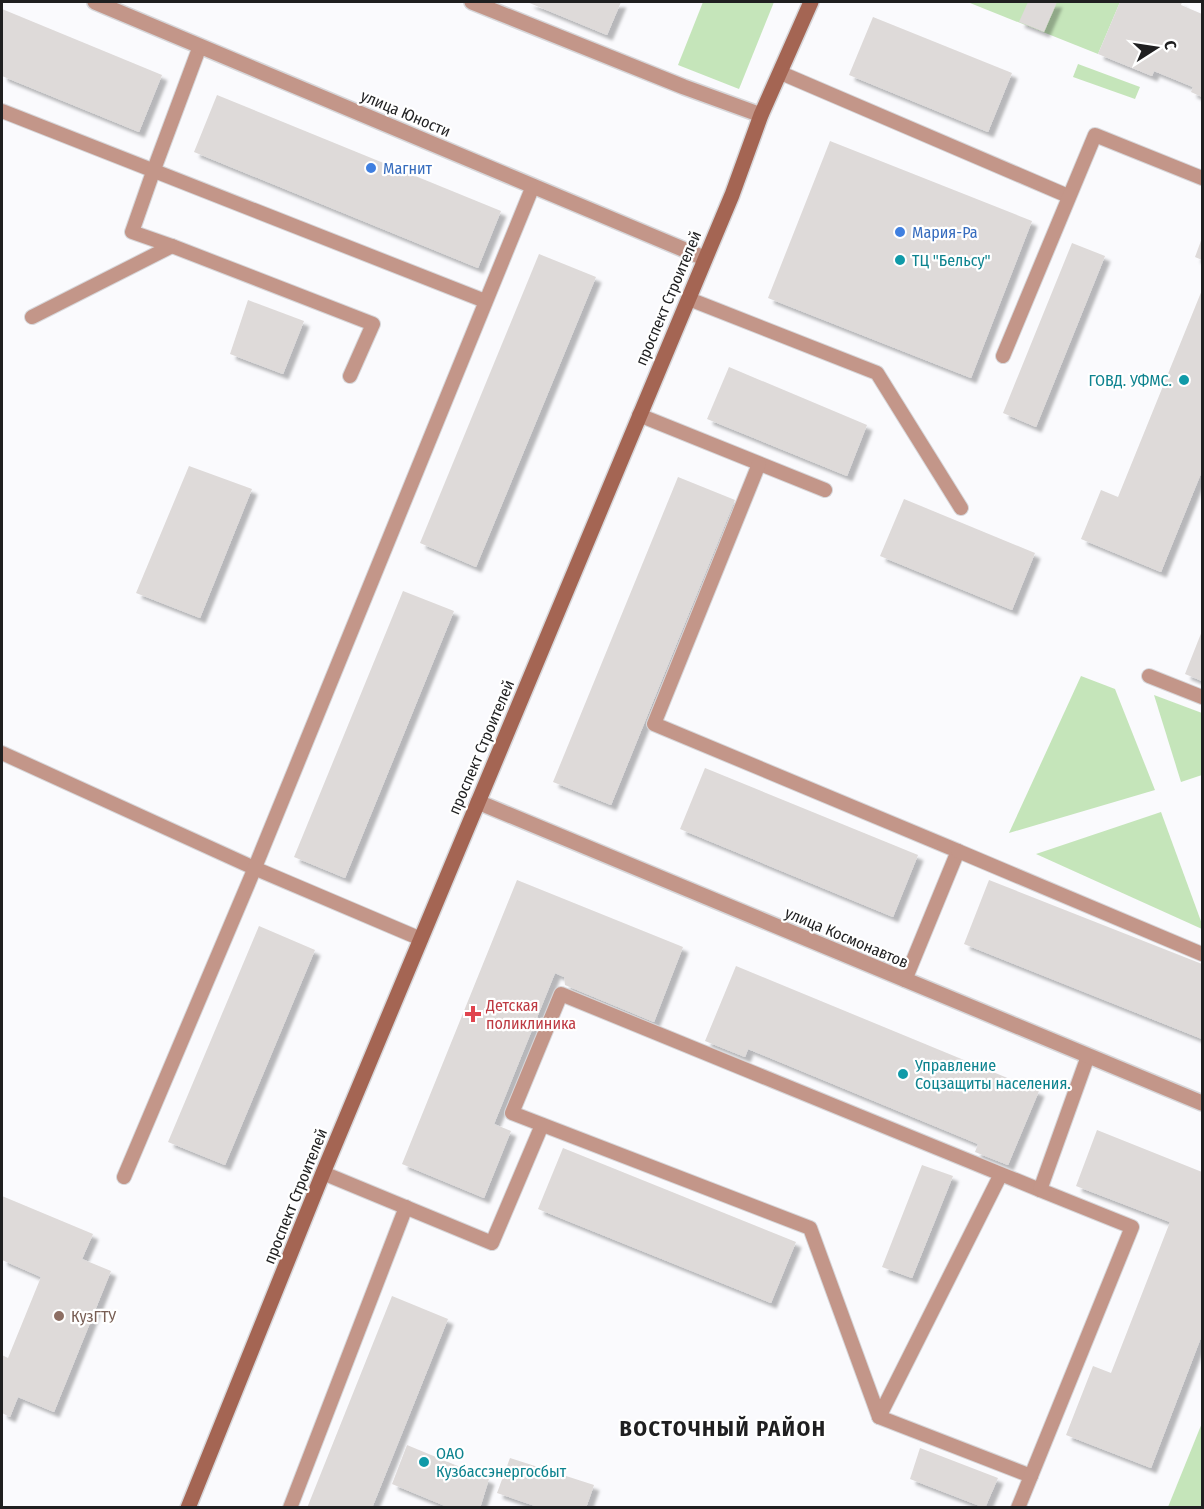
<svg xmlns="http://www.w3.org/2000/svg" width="1204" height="1509" font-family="'Fira Sans Condensed',sans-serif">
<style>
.green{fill:#c5e5ba}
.building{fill:#dedad9;filter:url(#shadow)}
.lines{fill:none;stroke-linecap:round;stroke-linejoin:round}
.service-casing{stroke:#d7d7da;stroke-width:16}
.tertiary-casing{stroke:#d7d7da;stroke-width:18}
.secondary-casing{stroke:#d7d7da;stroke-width:18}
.service{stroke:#c39689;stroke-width:14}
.tertiary{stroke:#c39689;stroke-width:15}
.secondary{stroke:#a46553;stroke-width:15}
.shop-dot{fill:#3f7fe0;stroke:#fff;stroke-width:2}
.culture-dot{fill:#0f9aa8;stroke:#fff;stroke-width:2}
.health-dot{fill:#e0444e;stroke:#fff;stroke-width:2}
.education-dot{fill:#8d6e63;stroke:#fff;stroke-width:2}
.labels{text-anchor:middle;stroke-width:4.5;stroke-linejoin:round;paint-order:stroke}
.street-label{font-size:16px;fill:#1f1f20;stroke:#fff}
.shop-label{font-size:16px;fill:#366cbe;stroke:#fff;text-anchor:start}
.culture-label{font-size:16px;fill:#0d838f;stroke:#fff;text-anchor:start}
.health-label{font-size:16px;fill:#be3a42;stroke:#fff;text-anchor:start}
.education-label{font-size:16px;fill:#785e54;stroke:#fff;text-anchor:start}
.district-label{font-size:22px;font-weight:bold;letter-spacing:1.5px;fill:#1f1f20;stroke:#fff}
</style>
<defs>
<filter id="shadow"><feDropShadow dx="5.5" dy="5.5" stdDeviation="1.5" flood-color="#0004"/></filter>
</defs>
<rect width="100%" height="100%" fill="#fafafd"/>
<g class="green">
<polygon points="703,2 774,2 739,89 678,65"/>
<polygon points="970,2 1120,2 1098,54 970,3"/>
<polygon points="1078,64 1140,87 1135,99 1073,77"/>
<polygon points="1081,676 1115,689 1155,790 1009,833"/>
<polygon points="1154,695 1202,713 1202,775 1181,782"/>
<polygon points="1161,812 1202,924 1202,929 1036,854"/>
<polygon points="1202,1423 1202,1507 1168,1507"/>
</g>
<g class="building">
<polygon points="527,2 621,2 607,35"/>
<polygon points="1028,2 1057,2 1044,32 1019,22"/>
<polygon points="1120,2 1182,2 1181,5 1202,14 1202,97 1191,92 1193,87 1154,71 1152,76 1098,54"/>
<polygon points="2,9 162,75 139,132 2,76"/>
<polygon points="873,17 1012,73 988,132 849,75"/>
<polygon points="217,95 501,211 478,268 194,152"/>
<polygon points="830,141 1032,221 971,378 768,298"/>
<polygon points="1202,238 1202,260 1195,257"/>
<polygon points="1072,243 1105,256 1036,427 1003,413"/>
<polygon points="539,254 596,277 476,567 420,543"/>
<polygon points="1202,290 1202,471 1161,572 1081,539 1101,490 1118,497"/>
<polygon points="248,300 304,321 283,374 230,354"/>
<polygon points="729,367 867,425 847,476 707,419"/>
<polygon points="189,466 252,489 200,618 136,593"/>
<polygon points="678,477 735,500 611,805 553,782"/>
<polygon points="904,499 1035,553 1012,610 880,556"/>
<polygon points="403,591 454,611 345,878 294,857"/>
<polygon points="1202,631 1202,681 1185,674"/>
<polygon points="705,768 918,855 893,917 680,829"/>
<polygon points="517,880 683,947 654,1022 565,985 564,977 555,973 494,1124 511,1131 484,1198 402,1164"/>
<polygon points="989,880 1202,964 1202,1039 964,944"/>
<polygon points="259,926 315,950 225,1165 168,1142"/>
<polygon points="736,966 1039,1091 1008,1165 975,1152 978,1144 748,1049 745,1057 705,1041"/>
<polygon points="1097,1130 1202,1172 1202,1335 1151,1468 1066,1435 1093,1366 1111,1373 1170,1222 1076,1186"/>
<polygon points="563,1148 796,1242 771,1303 538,1209"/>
<polygon points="922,1165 953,1176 912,1278 882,1267"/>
<polygon points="2,1196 93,1234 82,1259 111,1271 54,1412 18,1397 10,1417 2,1413 2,1355 8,1358 41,1277 2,1260"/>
<polygon points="392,1296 448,1319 372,1508 307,1508"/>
<polygon points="407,1445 489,1479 480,1508 450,1508 392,1484"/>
<polygon points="920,1448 998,1478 985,1508 910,1479"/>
<polygon points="510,1458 594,1485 586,1508 541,1508 497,1493"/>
</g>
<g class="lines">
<g class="service-casing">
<g id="service">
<polyline points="781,73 1068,196"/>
<polyline points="2,111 485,301"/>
<polyline points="172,246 373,324 350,376"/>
<polyline points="689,299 877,373 961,508"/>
<polyline points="32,317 172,246 132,232 153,172 200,46"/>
<polyline points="1003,356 1095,135 1202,178"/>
<polyline points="639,415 825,490"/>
<polyline points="759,464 654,724 958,851 905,980"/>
<polyline points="1149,676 1202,697"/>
<polyline points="2,753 254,868 421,939"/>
<polyline points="958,851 1202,954"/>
<polyline points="323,1173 492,1243 542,1125"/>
<polyline points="1001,1174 879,1417 810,1228 512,1113 561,994 1040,1190"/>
<polyline points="124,1177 251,877 533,186"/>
<polyline points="879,1417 1031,1476"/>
<polyline points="290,1508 406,1207"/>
<polyline points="1018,1508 1132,1227 1040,1190 1088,1056"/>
</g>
</g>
<g class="tertiary-casing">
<g id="tertiary">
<polyline points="95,2 704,258"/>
<polyline points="472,2 684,87 761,115"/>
<polyline points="478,802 1202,1103"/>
</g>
</g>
<g class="secondary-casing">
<polyline id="secondary" points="188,1508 323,1173 732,195 761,115 811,2"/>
</g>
<use href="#service" class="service"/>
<use href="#tertiary" class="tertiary"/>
<use href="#secondary" class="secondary"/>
</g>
<g class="shop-dot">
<circle cx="371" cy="168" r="6"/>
<circle cx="900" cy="232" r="6"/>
</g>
<g class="culture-dot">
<circle cx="900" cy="260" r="6"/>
<circle cx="1184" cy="380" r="6"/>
<circle cx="903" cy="1074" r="6"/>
<circle cx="424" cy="1462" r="6"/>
</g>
<path class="health-dot" d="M470 1005h6v6h6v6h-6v6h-6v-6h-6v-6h6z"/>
<circle class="education-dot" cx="59" cy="1316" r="6"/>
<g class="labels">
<g class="street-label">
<text transform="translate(406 113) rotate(23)" y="6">улица Юности</text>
<text transform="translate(668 298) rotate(-67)" y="6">проспект Строителей</text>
<text transform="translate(481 747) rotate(-67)" y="6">проспект Строителей</text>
<text transform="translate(847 937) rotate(23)" y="6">улица Космонавтов</text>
<text transform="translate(295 1196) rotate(-68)" y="6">проспект Строителей</text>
</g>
<g class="shop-label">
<text x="383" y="174">Магнит</text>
<text x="912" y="238">Мария-Ра</text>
</g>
<g class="culture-label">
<text x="912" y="266">ТЦ "Бельсу"</text>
<text x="1172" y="386" text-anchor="end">ГОВД. УФМС.</text>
<text x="915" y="1071">Управление<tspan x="915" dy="18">Соцзащиты населения.</tspan></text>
<text x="436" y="1459">ОАО<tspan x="436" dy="18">Кузбассэнергосбыт</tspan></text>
</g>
<g class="health-label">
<text x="486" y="1011">Детская<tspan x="486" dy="18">поликлиника</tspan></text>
</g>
<g class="education-label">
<text x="71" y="1322">КузГТУ</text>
</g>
<g class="district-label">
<text x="723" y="1436">ВОСТОЧНЫЙ РАЙОН</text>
</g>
</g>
<rect width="1204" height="1509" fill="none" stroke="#1f1f20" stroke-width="6"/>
<g transform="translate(1156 48) rotate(78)" stroke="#ffffff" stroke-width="4.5" paint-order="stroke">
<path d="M0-4.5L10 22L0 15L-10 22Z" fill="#1f1f20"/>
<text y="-9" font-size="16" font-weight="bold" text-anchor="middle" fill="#1f1f20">С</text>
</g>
</svg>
